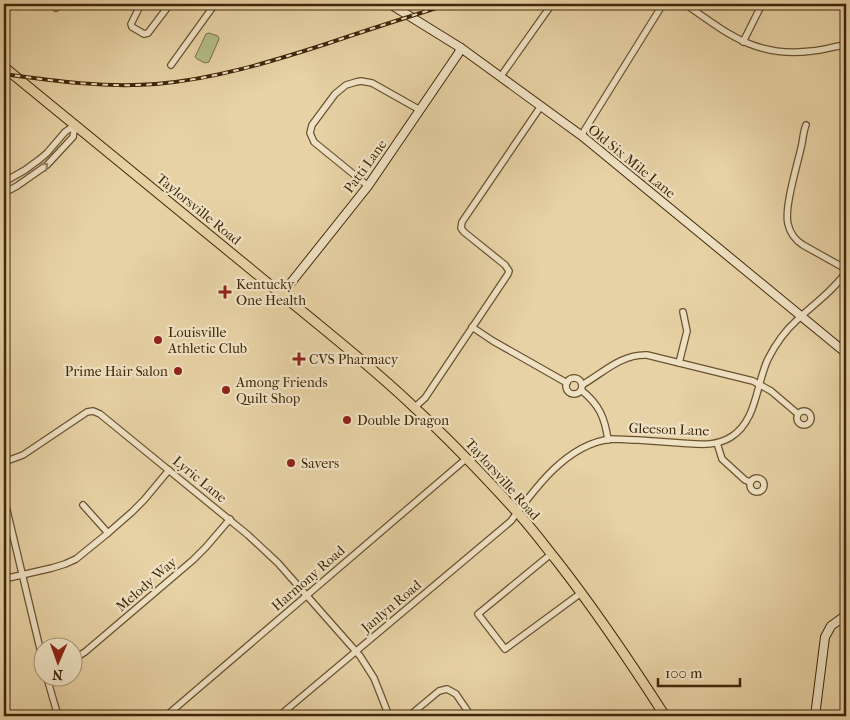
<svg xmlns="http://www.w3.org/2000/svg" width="850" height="720" font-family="'IM FELL French Canon',serif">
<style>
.green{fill:#b5bc86;stroke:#7a7248}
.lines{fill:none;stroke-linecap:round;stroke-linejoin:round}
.street-casing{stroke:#6a5230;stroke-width:8}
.secondary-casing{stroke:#402709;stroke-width:10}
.primary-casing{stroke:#402709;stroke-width:11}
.street{stroke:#efe2c4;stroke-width:5.5}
.secondary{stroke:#efe2c4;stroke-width:8}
.primary{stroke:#e7d2a5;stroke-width:9}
.rail-casing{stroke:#402709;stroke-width:4}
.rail{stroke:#efe2c4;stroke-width:2;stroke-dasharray:5.5;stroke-linecap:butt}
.oneway{stroke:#988466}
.poi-dot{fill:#8f2418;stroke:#efe2c4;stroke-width:2}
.labels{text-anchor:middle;stroke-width:4.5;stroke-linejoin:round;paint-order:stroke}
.street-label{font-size:14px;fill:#402709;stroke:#efe2c4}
.poi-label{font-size:14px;fill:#402709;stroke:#efe2c4;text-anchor:start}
</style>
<rect width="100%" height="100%" fill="#e7d2a5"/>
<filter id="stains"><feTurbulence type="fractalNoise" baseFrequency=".004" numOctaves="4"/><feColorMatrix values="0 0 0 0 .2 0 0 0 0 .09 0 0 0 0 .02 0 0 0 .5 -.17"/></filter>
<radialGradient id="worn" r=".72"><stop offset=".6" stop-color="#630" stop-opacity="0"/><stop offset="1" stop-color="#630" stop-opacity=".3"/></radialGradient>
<polygon class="green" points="209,33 218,36 219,39 209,62 205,63 197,59 195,57 206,34"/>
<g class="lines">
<g class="street-casing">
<g id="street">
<polyline points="54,4 56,8"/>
<polyline points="141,4 131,24 132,27 144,34 148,33 170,4"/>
<path d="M685 4C728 34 756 58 812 51 824 50 835 46 846 45"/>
<polyline points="743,42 762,4"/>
<polyline points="171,65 215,4"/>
<polyline points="501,76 552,4"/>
<path d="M806 125C803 132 803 141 801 148 797 166 784 208 788 224 790 233 795 240 803 245L846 269"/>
<polyline points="582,136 584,131 663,4"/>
<polyline points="4,182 25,170 40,159 47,153 65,132 75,125"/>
<polyline points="368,186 314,142 310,133 312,125 335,94 346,85 356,82 361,81 372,83 420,110"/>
<polyline points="4,193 17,186 47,165 73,137 75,125"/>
<polyline points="472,327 493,341 567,383"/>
<polyline points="679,363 687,331 683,312"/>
<circle cx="574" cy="386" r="8"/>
<path d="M582 385C603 373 621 354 647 355L753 381 771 391 798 414"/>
<path d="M581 390C599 404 605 418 608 440"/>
<polyline points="415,407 425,398 508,274 509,271 505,265 464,232 461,228 462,222 541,106"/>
<circle cx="804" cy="418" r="7"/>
<polyline points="717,443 722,459 745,480 750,482"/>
<polyline points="4,462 23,455 87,412 93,411 100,414 248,535 278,563 360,656 374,678 389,716"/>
<circle cx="757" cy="485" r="7"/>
<polyline points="4,498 42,657"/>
<polyline points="83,505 108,533"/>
<polyline points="551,554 478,614 505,649 581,593"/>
<polyline points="4,579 52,568 65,564 76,559 108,533 132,512 144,500 169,470"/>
<polyline points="72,660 85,652 193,560 206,547 230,519"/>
<polyline points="47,678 58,716"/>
<polyline points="166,716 467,458"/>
<path d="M279 716 511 521C535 488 567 444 611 439 620 439 629 440 638 440 652 441 666 442 680 443 698 444 715 447 731 437 757 421 756 384 768 359 775 345 786 330 797 320 814 304 834 290 846 272"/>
<polyline points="409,716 439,691 447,689 456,694 471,716"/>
</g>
</g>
<g class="secondary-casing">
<g id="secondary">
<polyline points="390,4 461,48 582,136 846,353"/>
<polyline points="282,294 368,186 458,54 461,48"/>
<polyline points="815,716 825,637 831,626 846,615"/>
</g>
</g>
<g class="primary-casing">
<path id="primary" d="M4 67 319 325C352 352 385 379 416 409 451 441 484 476 516 511 531 527 544 545 557 561 596 611 631 663 665 716"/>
</g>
<use href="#street" class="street"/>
<use href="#secondary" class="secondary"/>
<use href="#primary" class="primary"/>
<g class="rail-casing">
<path id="rail" d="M4 74C54 81 105 88 156 84 215 79 270 62 326 44 367 30 408 17 449 4"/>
</g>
<use href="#rail" class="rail"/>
</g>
<defs><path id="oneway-chevron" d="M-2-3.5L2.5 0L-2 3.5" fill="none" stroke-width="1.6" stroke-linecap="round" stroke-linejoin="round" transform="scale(1.25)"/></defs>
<use class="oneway" href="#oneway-chevron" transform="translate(45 166) rotate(-39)"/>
<g class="poi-dot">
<path d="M222.5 284.5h5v5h5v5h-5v5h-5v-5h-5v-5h5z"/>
<circle cx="158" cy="340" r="5"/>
<path d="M296.5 351.5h5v5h5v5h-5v5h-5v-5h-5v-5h5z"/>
<circle cx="178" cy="371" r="5"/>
<circle cx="226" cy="390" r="5"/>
<circle cx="347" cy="420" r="5"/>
<circle cx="291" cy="463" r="5"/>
</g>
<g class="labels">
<g class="street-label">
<text transform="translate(632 161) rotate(39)" y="5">Old Six Mile Lane</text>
<text transform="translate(365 166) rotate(-54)" y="5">Patti Lane</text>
<text transform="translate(199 209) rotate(39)" y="5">Taylorsville Road</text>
<text transform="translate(669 429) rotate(2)" y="5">Gleeson Lane</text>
<text transform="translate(200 479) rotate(39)" y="5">Lyric Lane</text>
<text transform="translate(503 479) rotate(48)" y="5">Taylorsville Road</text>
<text transform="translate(308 578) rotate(-41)" y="5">Harmony Road</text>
<text transform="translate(146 584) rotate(-41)" y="5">Melody Way</text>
<text transform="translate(391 606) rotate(-40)" y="5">Janlyn Road</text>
</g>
<g class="poi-label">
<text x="236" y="289">Kentucky<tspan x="236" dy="16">One Health</tspan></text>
<text x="168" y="337">Louisville<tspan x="168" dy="16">Athletic Club</tspan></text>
<text x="309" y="364">CVS Pharmacy</text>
<text x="168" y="376" text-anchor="end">Prime Hair Salon</text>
<text x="236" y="387">Among Friends<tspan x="236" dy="16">Quilt Shop</tspan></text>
<text x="357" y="425">Double Dragon</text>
<text x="301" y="468">Savers</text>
</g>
</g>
<rect width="850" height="720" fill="none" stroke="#e7d2a5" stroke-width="20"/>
<rect x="5" y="5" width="840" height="710" fill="none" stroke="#402709" stroke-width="2.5"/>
<rect x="10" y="10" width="830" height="700" fill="none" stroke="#402709"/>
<g transform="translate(58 662) rotate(182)"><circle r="24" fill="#efe2c4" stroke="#a99779"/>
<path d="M0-4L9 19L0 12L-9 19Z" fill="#8f2418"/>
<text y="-8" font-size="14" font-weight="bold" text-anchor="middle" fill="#402709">N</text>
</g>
<path d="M658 678v8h82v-8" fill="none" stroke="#402709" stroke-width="2.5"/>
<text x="665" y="678" font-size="15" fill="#402709" stroke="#efe2c4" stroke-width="4" paint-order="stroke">100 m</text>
<rect width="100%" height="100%" filter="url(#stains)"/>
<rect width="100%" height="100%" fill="url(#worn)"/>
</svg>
